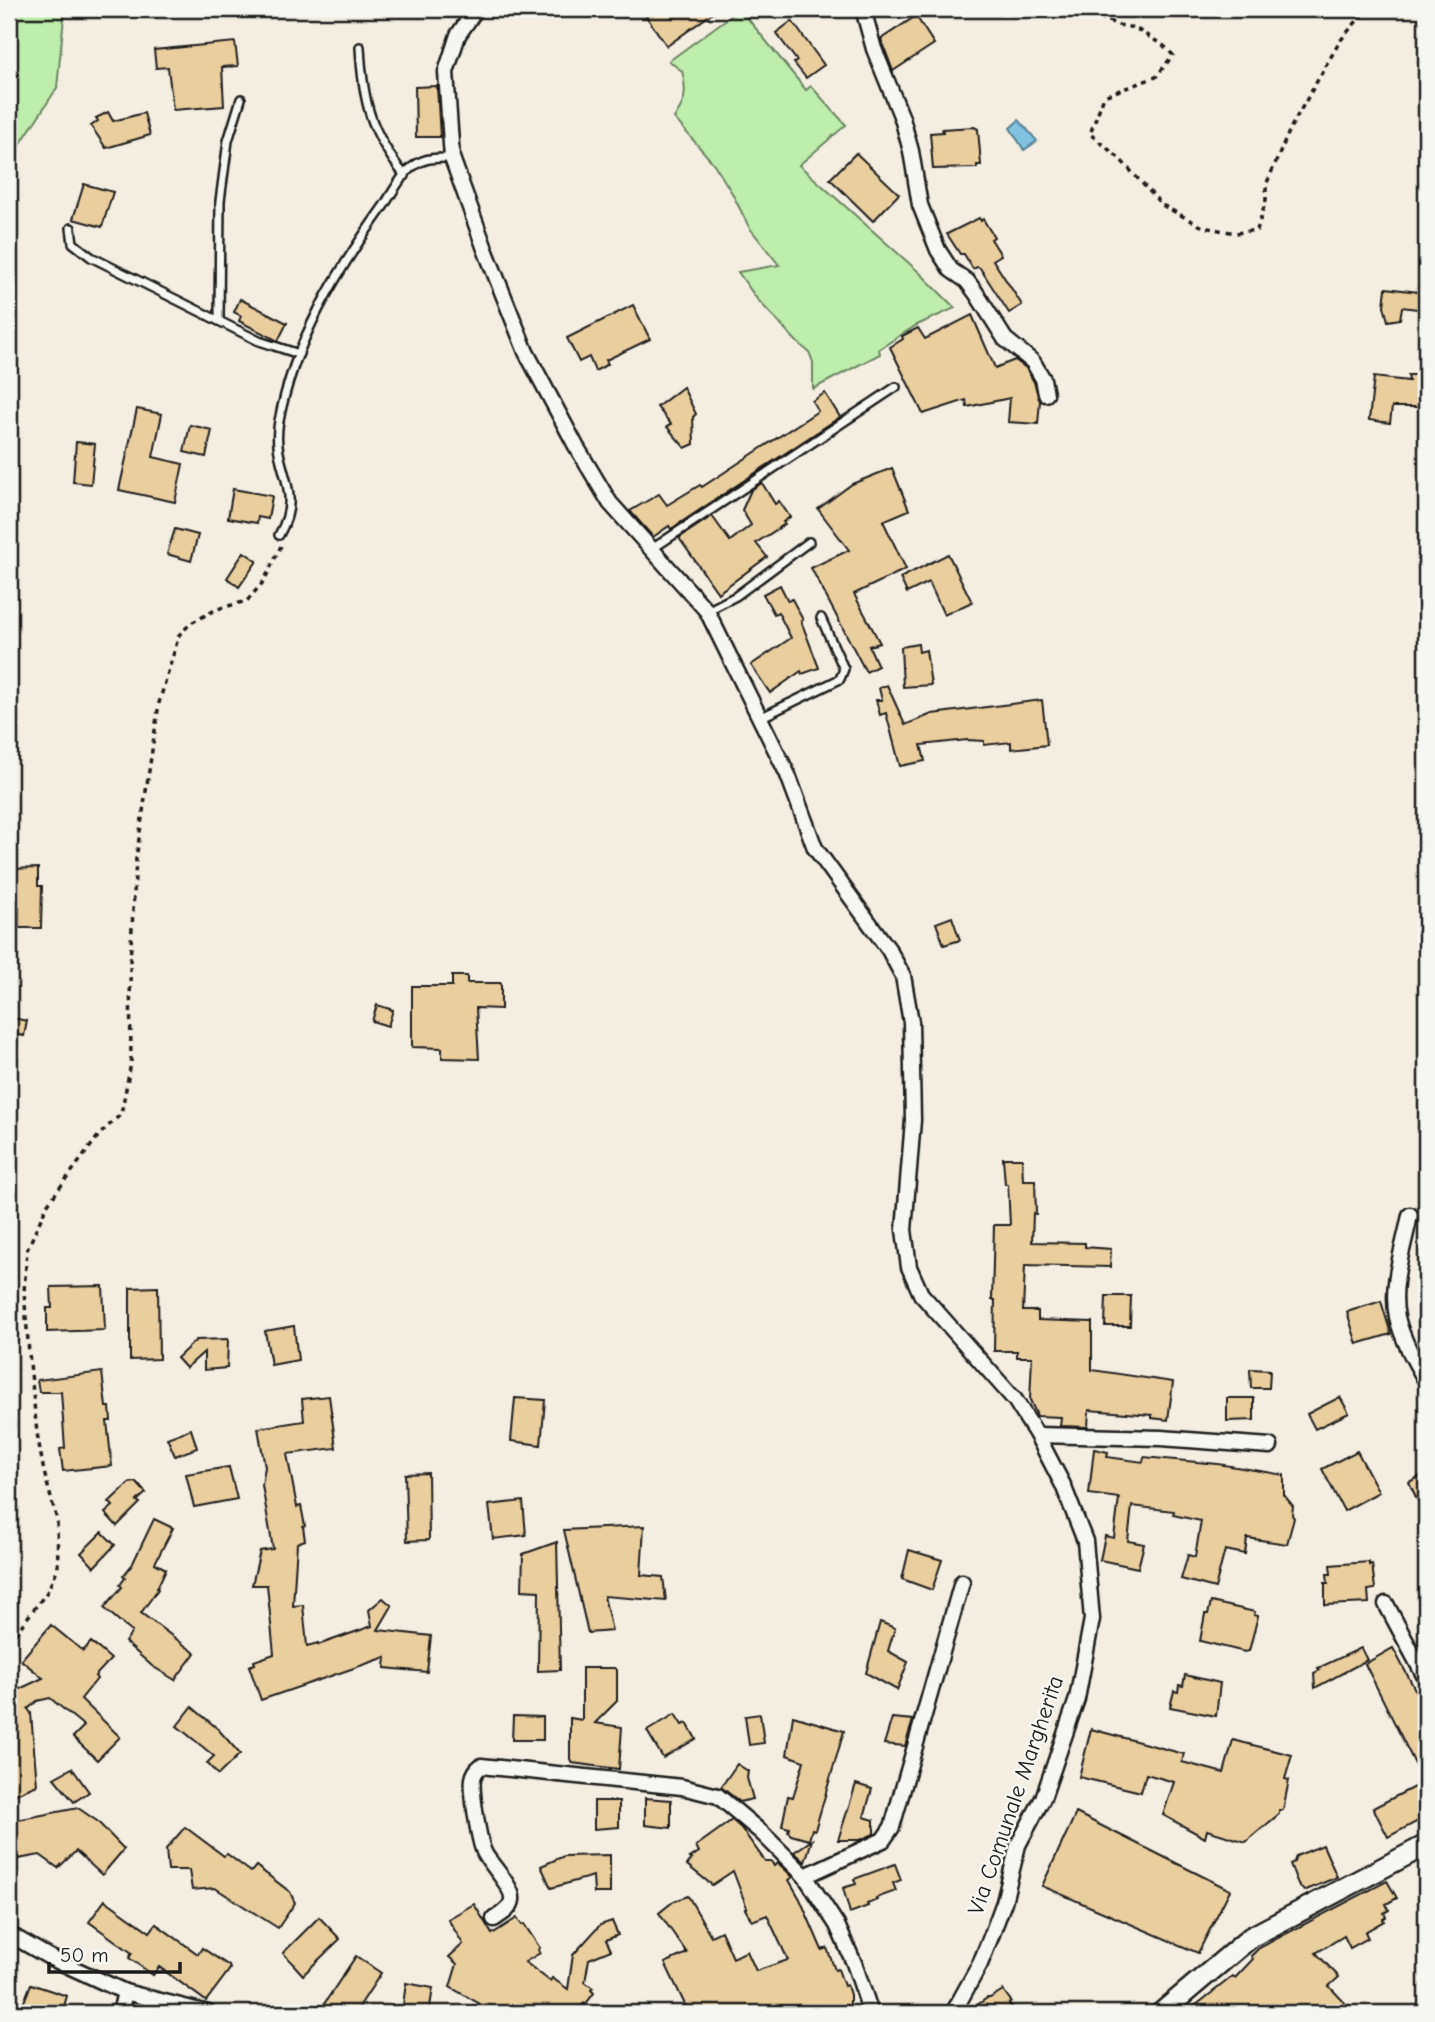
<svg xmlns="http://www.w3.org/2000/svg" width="1435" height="2022" font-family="'Comic Neue',sans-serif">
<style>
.green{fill:#beedac;stroke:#6d8464;stroke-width:2}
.water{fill:#81c3e1;stroke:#598092;stroke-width:2}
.building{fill:#e9ce9e;stroke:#1c1c1c;stroke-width:2}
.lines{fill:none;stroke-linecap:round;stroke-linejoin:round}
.lane-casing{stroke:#1c1c1c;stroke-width:12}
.street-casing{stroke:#1c1c1c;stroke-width:19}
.secondary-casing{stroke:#1c1c1c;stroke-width:24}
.path{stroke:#1c1c1c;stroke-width:3.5;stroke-dasharray:5 5;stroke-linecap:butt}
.lane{stroke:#f6f6f2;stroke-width:7}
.street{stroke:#f6f6f2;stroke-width:14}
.secondary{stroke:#f6f6f2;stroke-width:19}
.labels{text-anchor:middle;stroke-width:5;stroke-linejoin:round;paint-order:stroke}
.street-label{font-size:23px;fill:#1c1c1c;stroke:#f6f6f2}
</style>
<rect width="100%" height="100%" fill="#f3eee1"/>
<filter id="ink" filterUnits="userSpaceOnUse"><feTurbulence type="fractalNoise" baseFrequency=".0143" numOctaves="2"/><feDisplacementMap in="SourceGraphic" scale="14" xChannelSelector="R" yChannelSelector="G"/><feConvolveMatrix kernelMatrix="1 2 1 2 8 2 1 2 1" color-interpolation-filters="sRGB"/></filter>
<g filter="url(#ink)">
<g class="green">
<polygon points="9,9 63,9 64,17 57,88 19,146 9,156"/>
<path d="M740 9 806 90 811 86 846 125 799 165 920 273 955 308 917 325 879 349 880 354 813 389V362L809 352 798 343 757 299 738 272 779 265 749 227 732 193 714 164 674 118C686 101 687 92 682 71L669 61Z"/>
</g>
<polygon class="water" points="1019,120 1037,141 1024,150 1010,128"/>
<g class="building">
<polygon points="641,9 718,9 667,46"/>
<polygon points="916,16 934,44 893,71 881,39"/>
<polygon points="792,21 824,65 806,78 794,63 797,61 776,33"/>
<polygon points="235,42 238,66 222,67 224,106 173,110 168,67 156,68 154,50"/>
<polygon points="437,86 440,137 416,137 415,87"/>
<polygon points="108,112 113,121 144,113 150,135 106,148 91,126 98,121 96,118"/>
<polygon points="974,127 978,129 981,165 977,165 977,168 933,169 930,133 943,132 942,129"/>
<polygon points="856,153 899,194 873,221 830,179"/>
<polygon points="84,184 113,192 102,227 73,219"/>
<polygon points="979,218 981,221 983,219 994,237 991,239 1001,255 993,260 1022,305 1009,313 980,268 977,267 973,269 964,254 960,254 947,234"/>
<polygon points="1386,288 1426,293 1426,310 1402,307 1400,319 1388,321 1384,306"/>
<polygon points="240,299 287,323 278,341 239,321 241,316 234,312"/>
<polygon points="633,305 650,339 606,360 608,364 595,371 589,357 579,362 567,338"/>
<polygon points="972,315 995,368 1015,360 1026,368 1034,382 1040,401 1038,424 1008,422 1010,398 967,407 966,400 923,414 890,347 903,339 902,336 918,328 925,339"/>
<polygon points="1408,375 1424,375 1425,407 1392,407 1390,423 1369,420 1374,377 1409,381"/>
<polygon points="683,387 696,414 693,417 694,444 685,448 667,427 671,424 657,407"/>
<polygon points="825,393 840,417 671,529 669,526 653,537 630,511 659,494 667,505 700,485 702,487 818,411 812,401"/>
<polygon points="137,409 162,414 153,457 183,464 175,502 119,490"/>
<polygon points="190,425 212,430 206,457 184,452"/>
<polygon points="76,442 95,444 91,484 73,482"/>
<polygon points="892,468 909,510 883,521 906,569 854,594 880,643 869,646 878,666 866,672 811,568 849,550 818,509 852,484"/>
<polygon points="762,483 775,504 779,501 790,517 783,522 785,524 756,543 767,557 718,593 679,538 712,516 730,541 751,525 742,510 751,490"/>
<polygon points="233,489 272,496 268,519 258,517 257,523 228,518"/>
<polygon points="175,529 198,535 191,561 167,554"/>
<polygon points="244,552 257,561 239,587 227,578"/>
<polygon points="948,554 972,602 944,615 929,582 907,593 900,578"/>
<polygon points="780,585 788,601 792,599 803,620 801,621 819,668 802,674 801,671 770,693 751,665 791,638 778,612 774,614 763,594"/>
<polygon points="918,644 919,652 926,650 931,685 903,687 901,647"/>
<polygon points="887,685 905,725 932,714 1042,700 1047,745 1011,749 1011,742 984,745 984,741 967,740 921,745 925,761 900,766 886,713 880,715 876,700 882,700 879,688"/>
<polygon points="38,868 38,886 42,886 41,928 19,928 19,907 9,908 9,869"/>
<polygon points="952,917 960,940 944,945 936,923"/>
<polygon points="452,976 467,976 467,983 501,983 501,1009 476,1008 479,1059 442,1058 442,1048 412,1047 412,986 452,986"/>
<polygon points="377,1005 393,1010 388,1026 372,1021"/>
<polygon points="9,1017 27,1021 24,1036 9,1033"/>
<polygon points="1003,1158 1022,1158 1023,1180 1035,1180 1036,1214 1033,1213 1032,1242 1085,1243 1085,1247 1111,1249 1110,1267 1025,1265 1023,1311 1038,1311 1038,1320 1092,1322 1092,1370 1173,1382 1168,1420 1152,1418 1152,1415 1089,1410 1088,1427 1060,1426 1061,1417 1037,1416 1030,1400 1032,1357 1017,1357 1017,1351 994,1351 995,1300 992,1300 994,1225 1010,1225 1008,1184 1005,1184"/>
<polygon points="103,1286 105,1330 47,1332 47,1308 52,1308 51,1287"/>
<polygon points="158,1287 159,1359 130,1360 130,1288"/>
<polygon points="1106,1296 1131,1296 1130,1326 1105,1326"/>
<polygon points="1381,1301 1391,1334 1357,1344 1347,1312"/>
<polygon points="294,1326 298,1360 271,1365 265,1331"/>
<polygon points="228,1339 227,1368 204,1370 204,1352 186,1368 177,1358 196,1340"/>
<polygon points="1250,1369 1270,1370 1269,1388 1251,1388"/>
<polygon points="102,1372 106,1407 110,1407 111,1421 107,1421 112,1466 63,1471 60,1449 65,1448 61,1392 39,1392 37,1380"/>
<polygon points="329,1396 336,1448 287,1454 297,1507 301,1506 305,1526 303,1527 305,1540 297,1543 293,1606 303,1605 307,1646 318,1643 318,1645 372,1626 369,1610 383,1598 392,1606 378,1630 431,1636 427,1672 385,1668 386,1657 261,1700 249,1666 255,1664 254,1661 274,1654 267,1585 252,1585 260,1551 273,1549 262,1485 265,1467 258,1428 304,1421 302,1399"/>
<polygon points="1340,1397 1349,1413 1315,1429 1307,1414"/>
<polygon points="515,1398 545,1400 541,1445 511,1441"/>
<polygon points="1227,1398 1254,1398 1254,1420 1227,1421"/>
<polygon points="191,1429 197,1448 175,1456 167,1438"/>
<polygon points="1094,1449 1108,1452 1107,1457 1143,1462 1144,1457 1218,1464 1284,1475 1284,1495 1293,1506 1292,1515 1294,1518 1287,1544 1247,1538 1245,1554 1225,1550 1215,1588 1181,1579 1188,1555 1195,1557 1201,1521 1173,1515 1174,1511 1132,1506 1128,1541 1144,1544 1138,1568 1100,1560 1105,1536 1114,1538 1119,1498 1089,1494"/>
<polygon points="1357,1451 1379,1492 1344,1511 1322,1469"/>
<polygon points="229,1467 237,1499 194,1507 186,1474"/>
<polygon points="428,1473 429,1540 407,1541 405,1474"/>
<polygon points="1426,1473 1426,1519 1409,1482"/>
<polygon points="136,1482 146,1493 137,1501 140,1503 117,1526 105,1513 113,1506 109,1502 129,1483"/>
<polygon points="523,1501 526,1535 493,1539 489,1505"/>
<polygon points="154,1519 173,1528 155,1563 166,1569 157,1588 158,1589 141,1613 195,1653 175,1680 152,1666 125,1642 132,1632 104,1608 122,1587 120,1585 125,1578 123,1576 132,1565"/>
<polygon points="644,1526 641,1575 663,1577 666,1601 604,1596 612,1631 588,1633 564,1530"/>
<polygon points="102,1532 115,1545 94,1567 81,1553"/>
<polygon points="557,1542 560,1670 538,1671 539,1591 522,1590 523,1554"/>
<polygon points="909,1550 942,1560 932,1590 902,1579"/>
<polygon points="1369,1562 1369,1565 1372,1564 1375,1589 1368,1590 1369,1603 1325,1605 1325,1583 1328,1583 1327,1574 1331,1574 1330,1565"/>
<polygon points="1211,1602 1255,1612 1254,1615 1258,1616 1249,1651 1245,1652 1200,1641 1205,1614 1208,1614"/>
<polygon points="880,1622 895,1628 888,1651 908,1662 897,1690 866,1673"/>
<polygon points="51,1625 83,1651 91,1642 111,1659 95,1676 97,1679 81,1699 120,1737 97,1760 73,1737 84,1726 50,1698 37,1701 28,1709 31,1713 37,1785 9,1797 9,1694 43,1678 21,1660"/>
<polygon points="1361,1648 1367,1660 1315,1688 1314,1673 1320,1670 1318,1668"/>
<polygon points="1393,1648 1426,1710 1426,1817 1388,1837 1373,1808 1424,1782 1365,1664"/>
<polygon points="582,1668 614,1668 617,1670 617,1701 595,1723 622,1727 619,1769 572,1763 570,1759 570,1718 582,1720"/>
<polygon points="1185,1675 1220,1683 1216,1716 1170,1707 1174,1691 1178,1692 1179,1685 1183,1686"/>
<polygon points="192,1707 218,1729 240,1754 218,1775 207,1763 214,1756 177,1726"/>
<polygon points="675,1714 682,1725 687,1723 696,1739 663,1758 647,1731"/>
<polygon points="760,1714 764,1743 749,1745 745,1716"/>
<polygon points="513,1716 543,1717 543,1740 512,1740"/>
<polygon points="793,1716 844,1731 815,1830 812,1829 809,1840 791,1835 788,1832 789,1828 782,1826 788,1796 793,1797 804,1761 787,1755"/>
<polygon points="892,1718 913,1720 905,1746 884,1744"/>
<polygon points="1091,1729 1184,1754 1182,1762 1224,1773 1233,1740 1292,1755 1285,1779 1289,1780 1283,1810 1279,1810 1279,1814 1246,1842 1207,1830 1205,1838 1163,1815 1174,1782 1146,1774 1141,1792 1079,1777"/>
<polygon points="737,1764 748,1771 747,1778 753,1799 740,1802 721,1787"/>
<polygon points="72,1768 89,1792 74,1802 54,1778"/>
<polygon points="856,1784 872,1789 864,1817 874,1820 874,1834 860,1840 838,1840"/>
<polygon points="645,1798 671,1800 671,1828 645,1825"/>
<polygon points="594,1801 619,1801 619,1827 594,1829"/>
<polygon points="78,1808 97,1821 124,1849 102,1875 76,1851 58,1868 40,1855 18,1859 11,1821"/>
<polygon points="1076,1813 1230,1890 1198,1953 1042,1886"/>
<polygon points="732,1820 741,1828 765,1861 771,1861 774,1866 778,1863 793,1877 789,1880 800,1899 822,1950 827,1948 835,1970 838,1969 844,1986 847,1985 850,1995 850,2013 689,2013 665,1963 687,1953 659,1913 674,1901 688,1896 711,1936 721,1931 733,1958 747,1951 756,1971 788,1960 767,1915 752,1921 745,1909 747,1908 733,1871 712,1885 687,1865 692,1859 690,1858 699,1852 696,1846"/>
<polygon points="185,1827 224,1856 227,1854 251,1872 256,1866 290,1892 295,1903 278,1928 215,1888 192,1890 189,1870 168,1870 166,1849"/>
<polygon points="812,1840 805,1862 794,1852"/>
<polygon points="1323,1845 1337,1877 1304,1891 1298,1884 1290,1864 1294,1862 1296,1856"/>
<polygon points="610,1855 610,1893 594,1893 593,1876 551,1888 541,1866 564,1856"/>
<polygon points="895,1864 901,1880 893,1883 896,1891 876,1898 877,1900 867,1904 868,1906 850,1913 843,1888 856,1884 854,1879"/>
<polygon points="1387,1881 1397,1898 1386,1904 1389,1910 1384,1913 1386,1917 1383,1919 1384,1921 1365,1932 1368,1938 1350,1948 1344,1936 1316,1953 1339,1977 1329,1986 1346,2004 1342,2007 1345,2013 1186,2013 1233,1976 1235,1978 1253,1959 1251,1956 1259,1948"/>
<polygon points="105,1900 150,1932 156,1924 198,1954 202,1948 229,1966 230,1969 206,2001 159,1967 153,1975 129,1958 132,1953 89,1922"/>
<polygon points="474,1904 492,1934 517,1918 522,1925 524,1924 540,1948 538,1950 540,1953 525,1962 550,1981 552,1978 568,1989 573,1955 600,1925 612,1921 618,1935 606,1940 611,1950 589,1959 585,1982 593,1988 591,1990 594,1993 585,2005 584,2003 576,2013 463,2013 480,2004 450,1987 457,1964 449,1957 463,1944 448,1919"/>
<polygon points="319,1917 340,1939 303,1975 283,1953"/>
<polygon points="356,1956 381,1973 355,2013 318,2013"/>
<polygon points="406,1983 433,1988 429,2013 402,2013"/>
<polygon points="31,1984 67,1996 62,2013 38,2007 36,2012 22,2007"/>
<polygon points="1003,1990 1011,2001 1009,2004 1018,2013 966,2013 987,1998 990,1998"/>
</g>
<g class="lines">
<g class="lane-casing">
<g id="lane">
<path d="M360 47C363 103 370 131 405 176"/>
<polyline points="71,228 73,243 91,257 259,341 299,354"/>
<polyline points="219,321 220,201 228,141 241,99"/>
<path d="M279 535C306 488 270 469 279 421 294 341 336 273 383 207 392 194 402 173 415 165 426 157 440 158 452 158"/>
<polyline points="652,549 896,387"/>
<polyline points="707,611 736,596 809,542"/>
<polyline points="760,718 840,679 844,669 821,618"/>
</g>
</g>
<g class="street-casing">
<g id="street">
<polyline points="476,9 458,35 446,72 452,158 485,249 526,352 576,446 610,503 707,611 788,775 815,848 889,950 903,976 911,1022 913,1120 904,1230 909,1267 921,1294 1015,1400 1037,1435 1063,1485 1085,1541 1092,1619 1077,1699 1043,1798 1018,1845 1004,1902 992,1934 980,1964 953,2013"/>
<polyline points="863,9 874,49 902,118 911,151 920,205 938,250 951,270 967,281 976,293 1005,339 1033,362 1043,379 1046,394"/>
<path d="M1410 1215C1404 1247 1390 1284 1397 1317 1402 1339 1415 1362 1426 1381"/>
<polyline points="1037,1435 1161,1438 1270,1446"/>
<polyline points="1386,1604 1426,1679"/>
<polyline points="805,1876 883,1840 892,1827 962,1582"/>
<path d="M494 1919C501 1914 511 1909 512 1900 514 1888 491 1865 485 1854 479 1844 471 1790 473 1779 474 1773 476 1770 481 1766L682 1787 718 1796 762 1833 805 1876 837 1925 854 1963 871 2013"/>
<polyline points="9,1934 51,1958 125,1992 208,2013"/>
<polyline points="120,2013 125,1992"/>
</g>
</g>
<g class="secondary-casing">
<polyline id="secondary" points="1161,2013 1251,1937 1426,1845"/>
</g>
<g class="path">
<polyline points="1081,9 1118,25 1135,28 1164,46 1173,55 1156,77 1104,96 1090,134 1119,158 1162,205 1203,227 1236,233 1257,230 1266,200 1266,185 1291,127 1340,41 1367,9"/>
<polyline points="9,1642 47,1592 58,1568 57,1520 44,1472 37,1433 29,1353 24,1292 27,1250 47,1205 99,1135 121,1114 131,1063 130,962 136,859 159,703 179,635 191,623 217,609 247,601 264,581 281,546"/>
</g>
<use href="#lane" class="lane"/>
<use href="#street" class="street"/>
<use href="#secondary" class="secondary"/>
</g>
</g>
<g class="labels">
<g class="street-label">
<text transform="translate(1015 1795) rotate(-71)" y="8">Via Comunale Margherita</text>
</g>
</g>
<rect width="1435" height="2022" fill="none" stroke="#f6f6f2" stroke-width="35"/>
<rect x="18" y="18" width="1400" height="1987" fill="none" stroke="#1c1c1c" stroke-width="2.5" filter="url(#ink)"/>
<path d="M49 1962v10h131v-10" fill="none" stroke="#1c1c1c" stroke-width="3.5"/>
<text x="60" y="1962" font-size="21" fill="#1c1c1c" stroke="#f6f6f2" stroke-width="5" paint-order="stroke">50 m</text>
</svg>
